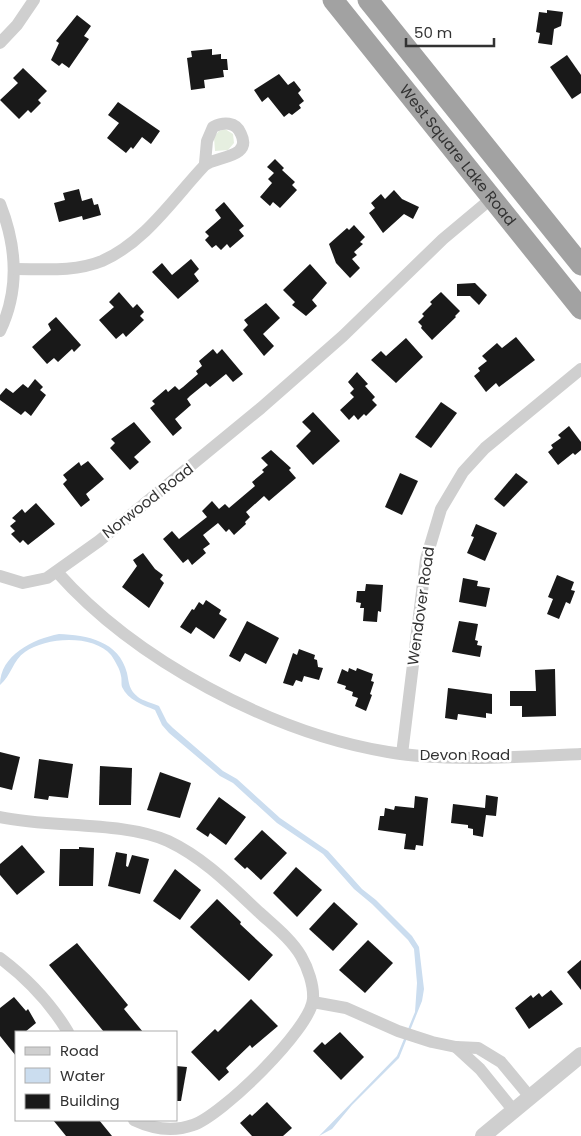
<svg xmlns="http://www.w3.org/2000/svg" width="581" height="1136" font-family="Poppins,sans-serif">
<style>
.green{fill:#e6efe0}
.water{fill:#cbddef}
.building{fill:#191919}
.lines{fill:none;stroke-linecap:round;stroke-linejoin:round}
.minor{stroke:#cfcfcf;stroke-width:12}
.tertiary{stroke:#cfcfcf;stroke-width:16}
.trunk{stroke:#a2a2a2;stroke-width:21}
.labels{text-anchor:middle;stroke-width:5;stroke-linejoin:round;paint-order:stroke}
.street-label{font-size:15px;fill:#323232;stroke:#fff}
</style>
<rect width="100%" height="100%" fill="#fff"/>
<polygon class="green" points="225,129 233,134 234,143 228,150 215,151 214,137 219,131"/>
<path class="water" d="M59 634C87 635 119 641 127 673 129 683 129 690 138 697 143 701 153 703 159 706L167 722 173 728 223 771 237 779 280 818 328 851 362 889 376 900 412 936 419 947 424 989 422 1001 399 1058 352 1105 332 1129 319 1136 397 1056 415 1012 417 983 414 949 408 940 372 904 354 889 323 854 277 823 233 783 220 776 169 733 162 725 155 710C143 705 128 700 122 687 121 684 122 679 121 676 120 669 115 661 111 655 93 634 46 637 25 652 13 660 11 676 0 685 0 655 33 639 59 634Z"/>
<g class="building">
<polygon points="547,10 563,12 561,26 554,29 552,45 538,43 540,33 536,32 539,12 547,13"/>
<polygon points="77,15 91,26 84,36 89,39 69,68 62,63 59,66 51,60 59,43 56,41"/>
<polygon points="212,49 212,55 221,54 221,59 227,59 228,70 223,70 224,77 204,80 205,88 191,90 187,58 192,57 191,51"/>
<polygon points="567,55 581,75 581,93 572,99 550,67"/>
<polygon points="23,68 47,91 38,100 41,103 31,113 28,110 19,119 0,100 18,83 13,78"/>
<polygon points="279,74 288,85 294,81 301,90 298,93 304,101 299,105 301,108 292,115 289,113 284,117 268,97 262,102 254,90"/>
<polygon points="118,102 160,131 151,144 142,137 133,149 131,147 126,153 107,138 119,123 108,115"/>
<polygon points="275,159 284,168 282,170 295,182 292,185 297,190 280,208 273,202 270,206 260,197 272,183 268,179 274,173 267,167"/>
<polygon points="79,189 82,201 92,198 94,205 98,204 101,215 83,220 82,216 59,222 54,203 65,200 63,193"/>
<polygon points="394,190 402,199 419,207 413,219 404,214 383,233 369,213 375,208 371,203 381,194 385,199"/>
<polygon points="224,202 244,226 239,230 244,236 230,248 227,244 221,250 216,245 212,248 205,240 209,236 205,232 221,218 215,210"/>
<polygon points="354,225 365,237 360,242 363,244 354,252 357,255 352,259 360,268 350,278 336,263 329,244 347,228 349,230"/>
<polygon points="191,259 199,269 194,274 199,281 178,299 152,272 162,263 172,275"/>
<polygon points="310,264 327,283 312,300 317,306 306,316 292,305 295,302 283,290"/>
<polygon points="475,283 487,295 479,305 470,296 457,296 457,284"/>
<polygon points="119,292 133,308 137,304 144,312 140,316 144,320 126,337 123,333 116,339 99,320 114,307 109,302"/>
<polygon points="441,292 460,311 455,316 456,317 432,340 421,328 422,326 418,322 424,316 422,314 432,304 430,302"/>
<polygon points="266,303 280,318 263,334 274,346 264,356 243,330 248,325 244,320"/>
<polygon points="56,317 81,345 74,352 72,349 58,362 54,358 47,364 32,347 51,330 48,324"/>
<polygon points="516,337 535,360 499,387 496,383 486,392 474,376 480,371 478,368 487,361 482,356 497,343 502,348"/>
<polygon points="406,338 423,357 396,383 371,360 381,351 386,356"/>
<polygon points="213,349 217,354 222,349 243,374 233,382 226,374 210,387 206,383 190,396 187,399 191,405 175,419 182,428 173,436 150,408 155,404 152,401 166,389 168,392 175,386 179,390 183,387 198,374 196,371 202,366 199,361"/>
<polygon points="357,372 368,384 365,386 375,397 372,400 377,405 366,416 364,414 358,420 354,415 349,420 340,410 354,397 350,393 354,389 348,382"/>
<polygon points="35,379 43,387 40,390 46,395 31,416 25,411 21,415 0,400 0,395 6,388 13,393 23,384 28,388"/>
<polygon points="441,402 457,413 431,448 415,437"/>
<polygon points="313,412 340,441 313,465 296,446 311,431 302,422"/>
<polygon points="134,422 151,442 134,457 139,462 130,470 110,448 115,443 111,439"/>
<polygon points="569,426 581,442 581,450 575,455 573,453 558,465 548,452 553,448 551,445 561,438 558,435"/>
<polygon points="271,450 291,468 289,470 296,478 269,501 264,496 246,512 250,517 245,522 246,524 234,535 229,529 226,532 218,523 203,535 210,544 203,549 206,553 192,565 188,559 183,563 163,539 172,531 179,539 207,517 202,511 212,501 219,509 225,504 229,508 255,486 252,482 264,472 262,470 268,465 261,458"/>
<polygon points="88,461 104,479 86,494 90,500 81,507 63,484 67,480 63,475 79,462 81,466"/>
<polygon points="400,473 418,481 402,515 385,507"/>
<polygon points="516,473 528,482 504,507 494,499"/>
<polygon points="36,503 55,524 28,545 23,540 20,543 11,534 15,531 10,526 16,521 12,518 22,509 25,513"/>
<polygon points="476,524 497,533 485,561 467,553 474,537 471,536"/>
<polygon points="143,553 155,569 163,575 160,579 164,583 149,608 122,587 137,566 133,560"/>
<polygon points="557,575 574,582 571,590 575,591 570,604 566,602 559,619 547,614 553,599 548,597"/>
<polygon points="463,578 478,581 477,586 490,588 486,607 459,602"/>
<polygon points="366,584 383,585 381,612 378,611 377,622 363,621 364,608 360,608 361,603 356,602 357,591 365,591"/>
<polygon points="206,600 221,610 219,614 227,619 214,639 196,627 191,634 180,627 192,609 194,610 199,602 203,605"/>
<polygon points="247,621 279,638 266,664 245,653 240,662 229,656"/>
<polygon points="459,621 478,624 475,640 478,641 477,645 482,646 480,657 452,652"/>
<polygon points="299,649 315,655 314,659 317,660 318,667 323,668 319,680 304,676 302,682 296,680 293,686 283,683 293,653 297,655"/>
<polygon points="349,668 356,671 357,668 373,674 371,681 374,682 370,694 372,695 366,711 355,706 358,698 352,696 353,692 345,689 346,686 337,683 342,669 348,672"/>
<polygon points="555,669 556,716 522,717 522,706 510,706 510,691 536,691 535,670"/>
<polygon points="448,688 492,694 492,714 486,713 486,718 458,714 457,720 445,718"/>
<polygon points="0,752 20,757 12,790 0,787"/>
<polygon points="39,759 73,764 68,798 49,796 48,800 34,798"/>
<polygon points="100,766 132,768 131,805 99,805"/>
<polygon points="160,772 191,783 180,818 147,810"/>
<polygon points="486,795 498,797 496,816 486,815 483,837 473,835 473,829 468,828 468,825 451,823 453,804 485,808"/>
<polygon points="415,796 428,798 423,846 416,845 415,850 404,849 406,834 378,830 380,816 384,816 385,808 394,810 395,806 414,808"/>
<polygon points="219,797 246,817 226,845 210,833 208,837 196,829"/>
<polygon points="262,830 287,853 261,880 247,867 245,869 234,859"/>
<polygon points="22,845 45,872 17,895 0,875 0,864"/>
<polygon points="79,847 94,848 93,886 59,886 60,849 79,849"/>
<polygon points="116,852 127,854 126,866 128,867 132,855 149,859 140,894 108,886"/>
<polygon points="296,867 322,890 297,917 273,893"/>
<polygon points="175,869 201,890 180,920 153,901"/>
<polygon points="217,899 241,922 240,924 273,955 249,981 190,927"/>
<polygon points="334,902 358,924 333,951 309,929"/>
<polygon points="368,940 393,963 365,993 339,970"/>
<polygon points="77,943 128,1005 124,1009 143,1032 104,1032 49,965"/>
<polygon points="581,960 581,990 567,972"/>
<polygon points="551,990 563,1004 529,1029 515,1008 531,995 533,998 539,993 542,997"/>
<polygon points="14,997 26,1011 28,1009 36,1023 25,1032 16,1032 16,1056 0,1036 0,1008"/>
<polygon points="251,999 278,1026 252,1048 250,1045 226,1068 229,1072 219,1081 191,1052 215,1029 218,1032"/>
<polygon points="340,1032 364,1057 341,1080 313,1051 322,1042 325,1045"/>
<polygon points="176,1066 187,1067 181,1101 176,1101"/>
<polygon points="267,1102 292,1128 283,1136 252,1136 240,1123 250,1114 252,1116"/>
<polygon points="53,1120 99,1120 112,1136 66,1136"/>
</g>
<g class="lines">
<g class="minor">
<polyline points="0,43 17,25 34,0"/>
<path d="M0 204C17 247 20 289 0 331"/>
<path d="M15 269C44 269 75 272 102 261 145 242 173 199 204 166 213 156 253 159 241 134 236 121 223 122 213 127L207 141 205 163"/>
<path d="M57 572C135 660 272 733 388 752 447 762 520 757 581 754"/>
<polyline points="0,576 23,583 47,578 99,541 261,408 343,336 443,239 492,198"/>
<polyline points="402,754 426,559 441,509 463,472 485,448 581,369"/>
<path d="M0 817C51 828 123 821 168 841 204 858 231 886 260 913 274 926 291 939 301 956 308 968 314 986 313 999 311 1029 221 1116 193 1125 173 1132 153 1129 134 1120"/>
<path d="M0 958C28 979 50 1002 68 1032"/>
<polyline points="313,1002 346,1008 398,1031 432,1042 456,1047 478,1048 501,1062 530,1097"/>
<polyline points="456,1047 480,1069 514,1111"/>
</g>
<polyline class="tertiary" points="483,1136 581,1055"/>
<g class="trunk">
<path id="s1" d="M333 0 581 309"/>
<polyline points="368,0 581,265"/>
</g>
</g>
<g class="labels">
<g class="street-label">
<text dy="5" stroke="none"><textPath href="#s1" startOffset="199">West Square Lake Road</textPath></text>
<text transform="translate(148 501) rotate(-38)" y="5">Norwood Road</text>
<text transform="translate(421 606) rotate(-82)" y="5">Wendover Road</text>
<text x="465" y="760">Devon Road</text>
</g>
</g>
<rect x="15" y="1031" width="162" height="90" fill="#ffffff" stroke="#adadad"/>
<rect x="25" y="1047" width="25" height="8" fill="#cfcfcf" stroke="#adadad"/>
<text x="60" y="1056" font-size="15" fill="#323232">Road</text>
<rect x="25" y="1068" width="25" height="15" fill="#cbddef" stroke="#adadad"/>
<text x="60" y="1081" font-size="15" fill="#323232">Water</text>
<rect x="25" y="1094" width="25" height="15" fill="#191919" stroke="#adadad"/>
<text x="60" y="1106" font-size="15" fill="#323232">Building</text>
<path d="M406 38v8h88v-8" fill="none" stroke="#323232" stroke-width="2.5"/>
<text x="414" y="38" font-size="15" fill="#323232" stroke="#ffffff" stroke-width="4" paint-order="stroke">50 m</text>
</svg>
